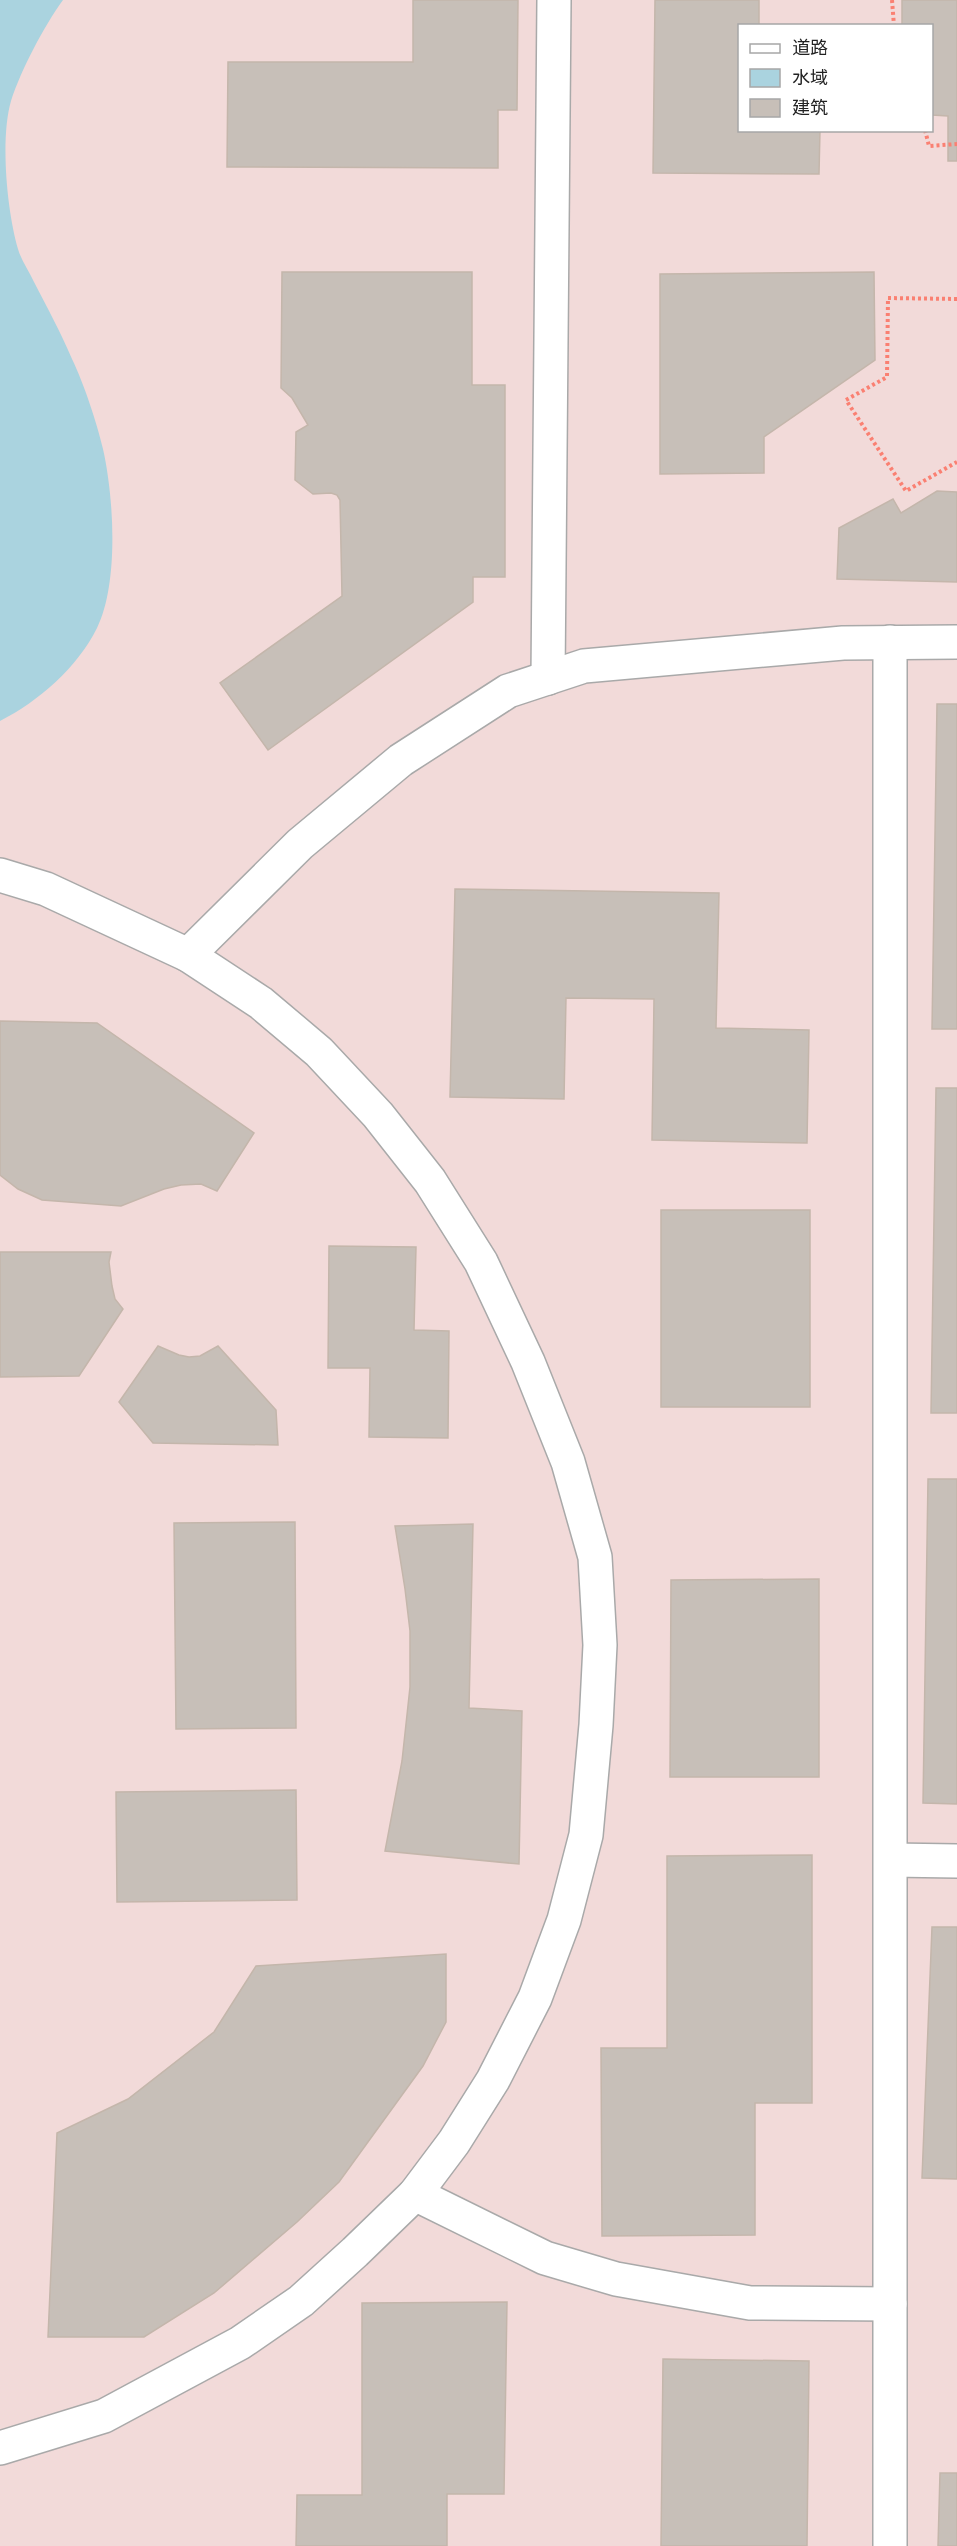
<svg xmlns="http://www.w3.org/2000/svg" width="957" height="2546" font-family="'Public Sans','Noto Sans SC',sans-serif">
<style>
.commercial{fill:#f2dad9;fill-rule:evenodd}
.water{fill:#aad3df}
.building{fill:#c7bfb8;stroke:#c4b6ab;stroke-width:1.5}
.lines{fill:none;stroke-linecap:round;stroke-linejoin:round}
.minor-casing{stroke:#a9a9a9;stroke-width:36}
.path{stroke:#fa8072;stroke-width:4;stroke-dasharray:3 3;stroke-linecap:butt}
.minor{stroke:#fff;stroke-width:33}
</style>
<rect width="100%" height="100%" fill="#f2efe9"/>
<path class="commercial" d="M0 0H957V2546H0ZM740 26H932V130H740Z"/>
<path class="water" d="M0 0H63C44 26 21 70 11 101 0 139 7 211 18 249 21 260 29 271 34 282 47 307 61 333 72 359 84 384 97 423 103 449 114 498 119 583 97 628 77 668 39 701 0 721Z"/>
<g class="building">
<polygon points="413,0 518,0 517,110 498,110 498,168 227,167 228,62 413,62"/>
<polygon points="655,0 759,0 759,26 740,26 740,130 820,130 819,174 653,173"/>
<polygon points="902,0 957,0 957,161 948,161 948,116 932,115 932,26 902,26"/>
<polygon points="282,272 472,272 472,385 505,385 505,577 473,577 473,602 268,750 220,683 342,596 340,500 337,495 331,493 313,494 295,480 296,432 308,425 292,398 281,388"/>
<polygon points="874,272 875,360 764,437 764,473 660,474 660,274"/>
<polygon points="937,491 957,492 957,582 837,579 839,528 893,499 901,513"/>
<polygon points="937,704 957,704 957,1029 932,1029"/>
<polygon points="455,889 719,893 716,1028 809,1030 807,1143 652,1140 654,999 566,998 564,1099 450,1097"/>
<polygon points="0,1021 97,1023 254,1133 217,1191 201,1184 181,1185 164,1189 121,1206 42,1200 18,1189 0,1175"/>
<polygon points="936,1088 957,1088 957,1413 931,1413"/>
<rect x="661" y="1210" width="149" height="197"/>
<polygon points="329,1246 416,1247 414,1330 449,1331 448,1438 369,1437 370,1368 328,1368"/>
<polygon points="0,1252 111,1252 109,1262 112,1286 115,1299 123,1309 79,1376 0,1377"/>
<polygon points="158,1346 179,1355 189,1357 200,1356 218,1346 276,1410 278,1445 153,1443 119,1402"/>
<polygon points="928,1479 957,1479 957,1804 923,1803"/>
<polygon points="295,1522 296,1728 176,1729 174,1523"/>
<polygon points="473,1524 469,1708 522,1711 519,1864 385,1851 402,1761 410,1687 410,1631 405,1589 395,1526"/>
<polygon points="819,1579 819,1777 670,1777 671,1580"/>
<polygon points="296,1790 297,1900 117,1902 116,1792"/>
<polygon points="812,1855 812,2103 755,2103 755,2235 602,2236 601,2048 667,2048 667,1856"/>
<polygon points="932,1927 957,1927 957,2179 922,2178"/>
<polygon points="446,1954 446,2022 423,2066 339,2182 297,2222 214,2293 144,2337 48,2337 57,2133 128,2099 214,2032 256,1966"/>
<polygon points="507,2302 504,2494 447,2494 447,2546 296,2546 297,2495 362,2495 362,2303"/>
<polygon points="663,2359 809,2361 807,2546 661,2546"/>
<polygon points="940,2473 957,2473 957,2546 938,2546"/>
</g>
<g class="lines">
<g class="minor-casing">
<g id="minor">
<polyline points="548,678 554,0"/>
<polyline points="0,875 46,889 188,955 261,1003 319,1052 378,1115 430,1181 481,1262 528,1362 568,1462 595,1557 600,1645 596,1725 586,1835 564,1920 535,1998 493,2080 454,2142 415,2194 355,2252 301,2301 240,2343 104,2416 0,2448"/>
<polyline points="188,955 300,844 401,760 508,691 584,666 843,643 957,642"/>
<polyline points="891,1860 957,1861"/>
<polyline points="415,2194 545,2258 616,2279 750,2303 890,2304"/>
<polyline points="890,2546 890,642"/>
</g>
</g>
<g class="path">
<polyline points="892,0 894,26"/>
<polyline points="925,130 929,146 957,144"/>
<polyline points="957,299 888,298 887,377 846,400 906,491 957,462"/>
</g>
<use href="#minor" class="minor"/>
</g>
<rect x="738" y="24" width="195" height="108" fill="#ffffff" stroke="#a7a7a7" stroke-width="1.5"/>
<rect x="750" y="44" width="30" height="9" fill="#ffffff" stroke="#a7a7a7" stroke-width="1.5"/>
<text x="792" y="54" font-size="18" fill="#222222">道路</text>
<rect x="750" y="69" width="30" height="18" fill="#aad3df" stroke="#a7a7a7" stroke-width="1.5"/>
<text x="792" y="84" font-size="18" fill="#222222">水域</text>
<rect x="750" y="99" width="30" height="18" fill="#c7bfb8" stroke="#a7a7a7" stroke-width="1.5"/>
<text x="792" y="114" font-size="18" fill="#222222">建筑</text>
</svg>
